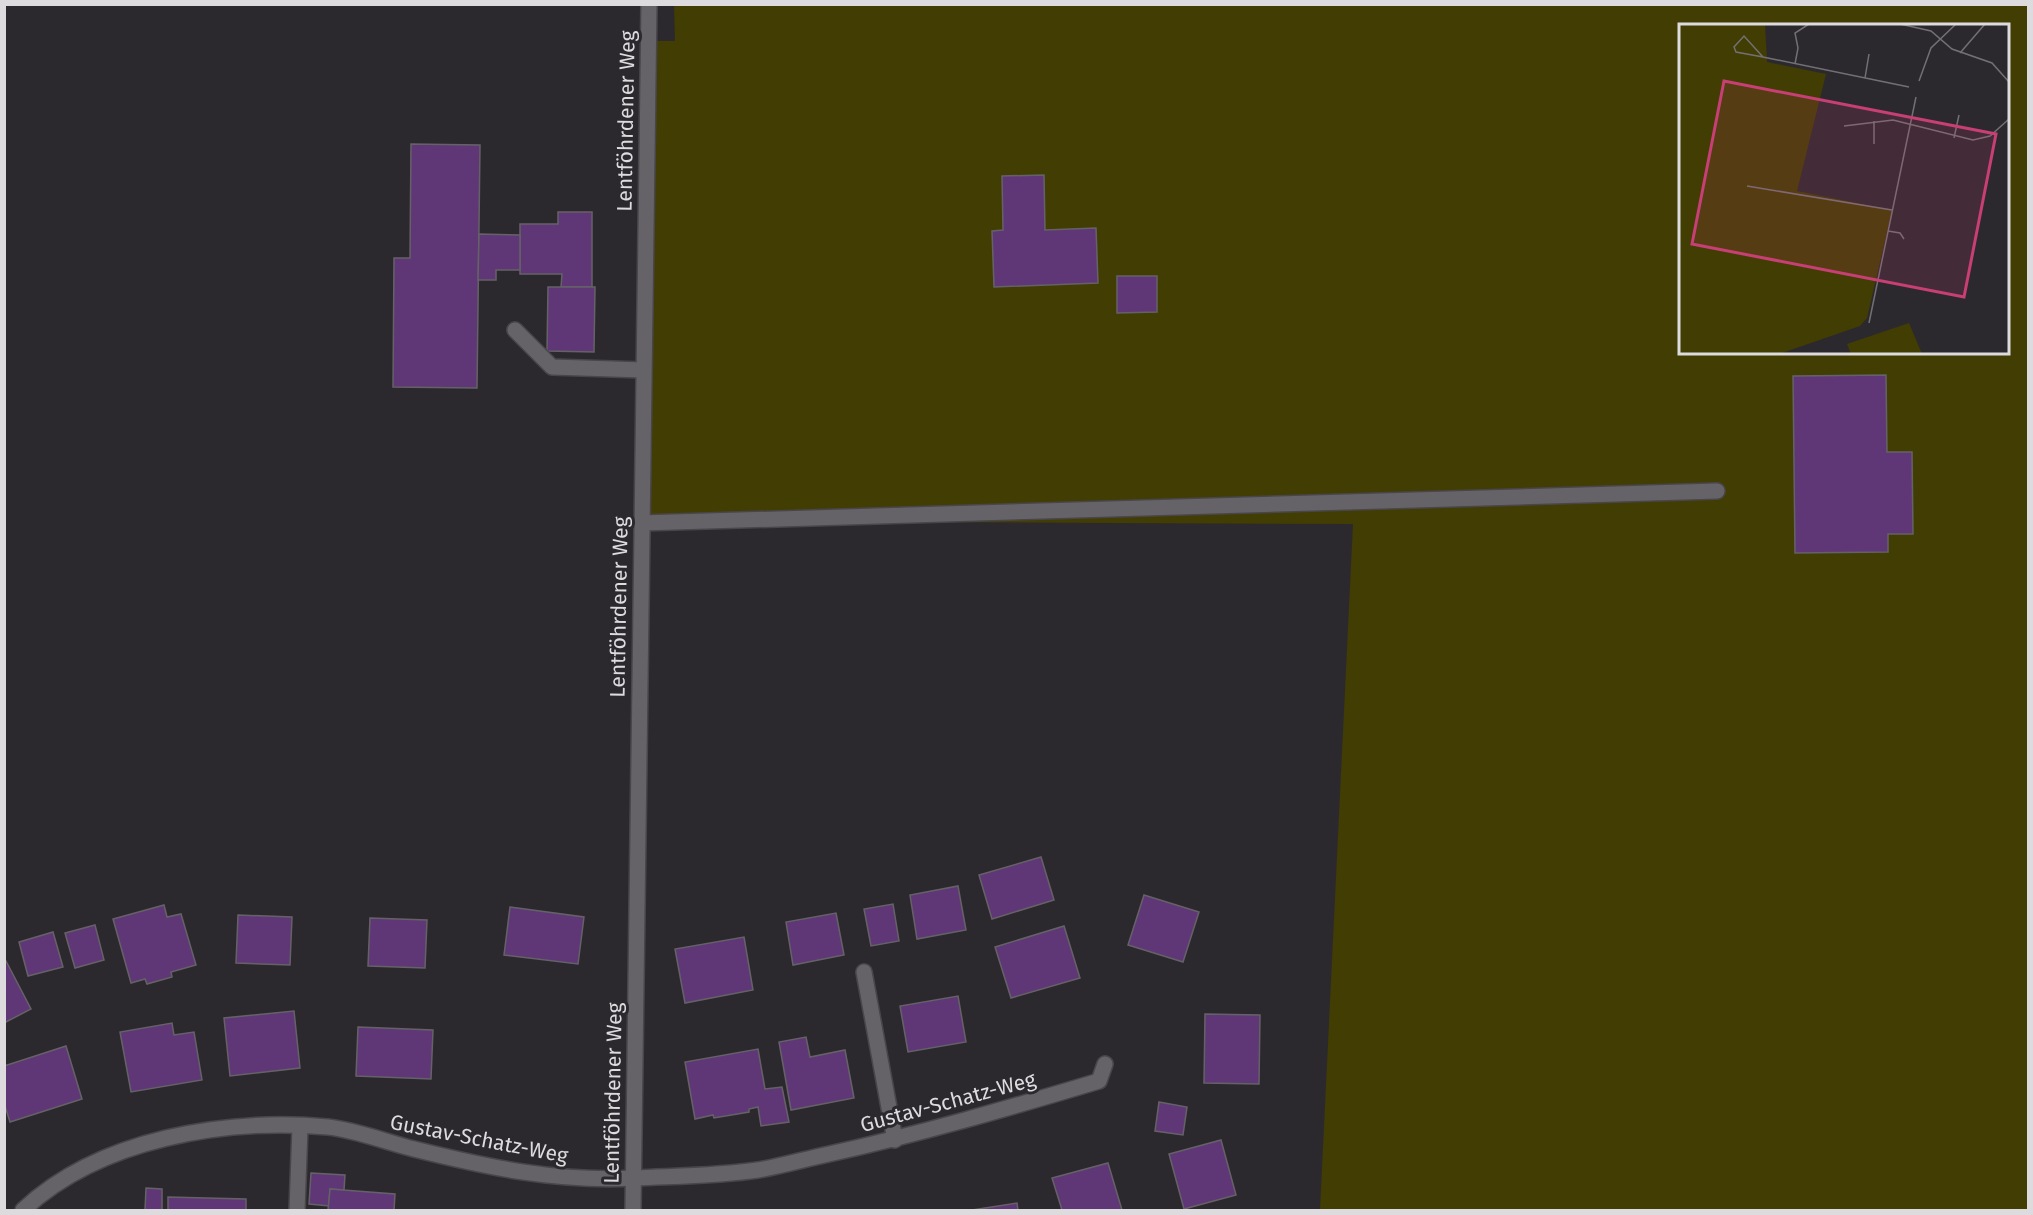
<svg xmlns="http://www.w3.org/2000/svg" width="2033" height="1215" font-family="'Fira Sans',sans-serif">
<style>
.green{fill:#423d03;fill-rule:evenodd}
.building{fill:#5f3777;stroke:#656267;stroke-width:1.5}
.lines{fill:none;stroke-linecap:round;stroke-linejoin:round}
.lane-casing{stroke:#48464a;stroke-width:18}
.street-casing{stroke:#48464a;stroke-width:18}
.lane{stroke:#666368;stroke-width:15}
.street{stroke:#666368;stroke-width:15}
.labels{text-anchor:middle;stroke-width:6;stroke-linejoin:round;paint-order:stroke}
.street-label{font-size:21px;fill:#dddbde;stroke:#2c292e}
.inset-road{fill:none;stroke:#737074;stroke-width:1.5}
.view{fill:#c73f75;fill-opacity:0.15;stroke:#c73f75;stroke-width:3}
.inset-edge{fill:none;stroke:#dddbde;stroke-width:3}
</style>
<rect width="100%" height="100%" fill="#2c292e"/>
<path class="green" d="M674 5H2028V1210H1320L1353 524 641 521 649 41H675ZM1680 26H2008V352H1680Z"/>
<g class="building">
<polygon points="411,144 480,145 477,388 393,387 394,258 410,258"/>
<polygon points="1044,175 1045,230 1096,228 1098,283 994,287 992,231 1003,230 1002,176"/>
<polygon points="558,212 592,212 592,287 561,287 562,274 520,274 520,224 558,224"/>
<polygon points="479,234 520,235 520,270 496,270 496,280 478,280"/>
<polygon points="1117,276 1157,276 1157,312 1117,313"/>
<polygon points="548,287 595,287 594,352 547,351"/>
<polygon points="1886,375 1887,452 1912,452 1913,534 1888,534 1888,552 1795,553 1793,376"/>
<polygon points="1041,857 1054,900 992,919 979,875"/>
<polygon points="958,886 966,930 917,939 910,895"/>
<polygon points="1144,895 1199,912 1183,962 1128,945"/>
<polygon points="893,904 899,941 871,946 864,909"/>
<polygon points="164,905 167,917 181,914 196,965 171,972 172,977 147,984 145,979 131,983 113,919"/>
<polygon points="510,907 584,917 578,964 504,955"/>
<polygon points="836,913 844,955 793,965 786,922"/>
<polygon points="238,915 292,917 290,965 236,963"/>
<polygon points="370,918 427,920 425,968 368,966"/>
<polygon points="95,925 104,960 75,968 65,933"/>
<polygon points="1064,926 1080,978 1011,998 995,947"/>
<polygon points="53,932 63,967 28,976 19,942"/>
<polygon points="744,937 753,990 685,1003 675,949"/>
<polygon points="6,961 31,1009 4,1023 4,962"/>
<polygon points="958,996 966,1042 908,1052 900,1006"/>
<polygon points="294,1011 300,1068 230,1076 224,1018"/>
<polygon points="1205,1014 1260,1015 1259,1084 1204,1083"/>
<polygon points="172,1023 174,1035 194,1032 202,1080 131,1092 120,1032"/>
<polygon points="358,1027 433,1030 431,1079 356,1076"/>
<polygon points="806,1037 810,1057 845,1050 854,1098 791,1110 779,1042"/>
<polygon points="66,1046 82,1099 10,1122 4,1103 4,1066"/>
<polygon points="758,1049 765,1089 782,1087 789,1122 761,1126 758,1107 749,1109 749,1112 714,1118 713,1115 695,1119 685,1062"/>
<polygon points="1159,1102 1187,1107 1183,1135 1155,1131"/>
<polygon points="1221,1140 1236,1195 1184,1209 1169,1154"/>
<polygon points="1108,1163 1122,1210 1062,1210 1052,1178"/>
<polygon points="311,1173 345,1175 344,1190 330,1189 329,1206 309,1204"/>
<polygon points="146,1188 162,1189 162,1210 145,1210"/>
<polygon points="330,1189 395,1194 394,1210 328,1210"/>
<polygon points="168,1197 246,1199 246,1210 168,1210"/>
<polygon points="1017,1203 1018,1210 972,1210"/>
</g>
<g class="lines">
<g class="lane-casing">
<g id="lane">
<polyline points="515,330 552,367 643,370"/>
<polyline points="641,523 1717,491"/>
<polyline points="864,972 895,1140"/>
<polyline points="297,1210 300,1127"/>
</g>
</g>
<g class="street-casing">
<g id="street">
<path d="M23 1210C100 1138 226 1118 328 1127 356 1130 386 1142 414 1149 490 1168 557 1182 635 1178 675 1176 718 1176 758 1170 782 1166 805 1159 829 1154 920 1134 1009 1108 1099 1081L1105 1064"/>
<polyline points="633,1210 649,4"/>
</g>
</g>
<use href="#lane" class="lane"/>
<use href="#street" class="street"/>
</g>
<g class="labels">
<g class="street-label">
<text transform="translate(626 121) rotate(-89)" y="7">Lentföhrdener Weg</text>
<text transform="translate(619 607) rotate(-89)" y="7">Lentföhrdener Weg</text>
<text transform="translate(613 1093) rotate(-89)" y="7">Lentföhrdener Weg</text>
<text transform="translate(948 1102) rotate(-15)" y="7">Gustav-Schatz-Weg</text>
<text transform="translate(479 1139) rotate(11)" y="7">Gustav-Schatz-Weg</text>
</g>
</g>
<g transform="translate(1679 24)">
<rect width="330" height="330" fill="#2c292e"/>
<path d="M0 0H86L88 38 147 50 118 167 213 186 188 294 181 302 100 330H0ZM230 299 243 330H172L168 320Z" fill="#423d03"/>
<path class="inset-road" d="M221 0 252 7 273 25 313 39 330 58M281 29 306 0M84 33 57 28 55 23 65 12 84 33 230 63M116 40 119 24 116 9 130 0M186 54 190 30M240 57 252 24 277 0M165 102 214 96 294 116 311 112 330 95M275 114 280 91M195 120V97M68 162 213 186M209 207 221 209 225 215M190 299 237 73"/>
<path class="view" d="M45 57 317 110 285 273 13 220Z"/>
<rect width="330" height="330" class="inset-edge"/>
</g>
<rect width="2033" height="1215" fill="none" stroke="#dddbde" stroke-width="12"/>
</svg>
